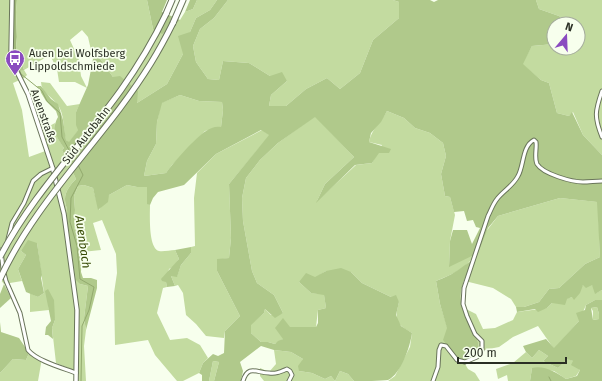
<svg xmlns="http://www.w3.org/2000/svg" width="602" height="381" font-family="'Fira Sans',sans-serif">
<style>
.green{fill:#c3dba0}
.forest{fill:#b0c98b;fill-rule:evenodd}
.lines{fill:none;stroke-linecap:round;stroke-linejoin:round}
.stream{stroke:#92a96d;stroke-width:1}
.minor-casing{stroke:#6a755b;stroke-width:5}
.tertiary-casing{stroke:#6a755b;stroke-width:5.5}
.motorway-casing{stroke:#6a755b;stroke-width:7}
.minor{stroke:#fff;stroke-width:3}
.tertiary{stroke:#fff;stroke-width:3.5}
.motorway{stroke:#fff;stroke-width:5}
.motorway-bridge-casing{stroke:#6a755b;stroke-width:7;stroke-linecap:butt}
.motorway-bridge{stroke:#fff;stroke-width:5}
.labels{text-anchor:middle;stroke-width:3.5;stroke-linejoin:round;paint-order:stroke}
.poi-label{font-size:11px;fill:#2a2f24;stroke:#f7ffed;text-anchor:start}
.street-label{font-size:11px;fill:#2a2f24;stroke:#f7ffed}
.water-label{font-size:12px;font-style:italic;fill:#374b05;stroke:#f7ffed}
</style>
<rect width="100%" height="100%" fill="#f7ffed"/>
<g class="green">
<path d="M0 0H13V58L24 70 16 48 17 37 16 12 17 0H147L153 29 180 20 185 12 193 9 197 0H217L210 10 196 18 190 32 183 54 167 84 137 103 113 77 96 53 93 59 88 37 82 30 70 40 79 60 81 76 87 88 75 82H59L57 69 50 55 24 70 27 75 24 78 13 83 22 110 29 157 48 150 42 130 55 123C54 133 58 139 64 148L62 150 76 179C71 184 65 191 65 199 65 207 69 208 66 218L80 284 88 286 84 318 86 330 84 346 86 381H78V371L71 369 56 363 52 328 55 320 48 301 49 310 30 312V293L38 297 44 293 37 243 21 251 26 255 18 269 22 281 4 284 0 279Z"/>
<polygon points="228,0 393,0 399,2 399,18 373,40 360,73 340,89 327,78 306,89 286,106 269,106 271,95 287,81 270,76 249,63 223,61 219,80 208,79 196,62 193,46 200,29 214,18"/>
<polygon points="536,0 602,0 602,155 583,135 573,112 569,116 557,113 549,83 541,80 522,64 532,46 554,44 554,48 578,48 578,36 582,33 578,30 578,24 570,24 559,16 539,9"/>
<path d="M41 82 50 83 67 106 80 104 76 112 79 129 69 143 66 140C63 130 65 113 57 104 52 97 41 92 41 82Z"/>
<polygon points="180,95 199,101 222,102 223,110 221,127 205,131 172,165 166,173 144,176 147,161 156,144 157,122 161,103"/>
<path d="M387 111 404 118 415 128 430 133 443 143 446 156 441 174 445 196 450 197 455 215 450 241 449 266 485 233 498 216 560 198 598 202 600 257 585 264 559 288 549 289 539 302 524 307H516L511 299 493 288 465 281 467 273 473 268 471 260C463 270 448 276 436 281L440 304 457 358 462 359 468 369 475 373 480 381H388L395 376 410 347 412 333C396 324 394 320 399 302L391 297 362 283 351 272 326 271 315 278 299 282 311 293 324 294 326 308 318 310 316 327H289L283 319V339L275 344 268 342H261L251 333 250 325 264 313 265 309 271 315 283 313 274 295 257 283 252 271 243 221 242 198 246 178 260 160 278 143 315 116 354 157 325 184 317 201 356 165 372 163 382 145 369 142C371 130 381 122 387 111Z"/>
<polygon points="262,130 270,135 229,184 231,238 229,258 217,260 217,271 240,316 225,331 224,338 206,336 196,324 186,315 183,293 178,285 175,286 171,276 177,276 181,265 191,253 191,247 195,246 194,198 197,173 216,154"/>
<path d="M84 185 93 188 99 210 109 195 127 185 137 187H147V203L150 205C150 214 148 248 159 251 163 252 170 250 175 250L179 259 173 267 169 269 166 281 167 287 163 288 157 313 170 340 187 338 200 345 208 358 203 363 199 373 183 381H177L155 355 148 340 115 345 114 293 117 273 116 254 102 220 93 223 101 250 82 252 74 227 75 210 74 196 78 186Z"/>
<path d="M592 284 596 293 602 290V300H595L586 305 579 321 554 349 538 326 513 337 499 347 479 351C480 338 471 331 466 319 464 316 463 311 462 307L476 314 483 329 495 328 513 320 517 312 547 308 552 303 572 297 583 285Z"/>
<polygon points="597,307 599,314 599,319 593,320 593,311 591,308"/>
<polygon points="274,350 291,352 303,359 299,371 312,373 325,379 331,376 335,381 340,371 348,374 354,381 264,381 260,376 260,368 269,372 276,364"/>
<polygon points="539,350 548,356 543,361 558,368 567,358 573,361 580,370 576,376 566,379 554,371 532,368 530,381 508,381 507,375 498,379 496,369 513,363 526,352 532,358"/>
<polygon points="29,353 42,358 38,381 0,381 0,373 13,359 26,360"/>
<polygon points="213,361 219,362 214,381 209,381"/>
</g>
<g class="forest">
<polygon points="13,0 17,0 16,12 17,37 16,48 24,70 18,71 13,58"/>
<polygon points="147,0 167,0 162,12 180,20 162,34 153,29"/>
<polygon points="190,0 197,0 193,9 185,12"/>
<path d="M217 0H228L214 18 200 29 193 46 196 62 208 79 219 80 223 61 249 63 270 76 282 72 287 81 271 95 269 106H286L306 89 327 78 340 89 360 73 373 40 399 18V2L393 0H430L434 2 438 0H536L539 9 559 16 570 24H554V44L532 46 523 64 541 80 549 83 557 113 569 116 572 112 583 135 602 155V290L595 294 592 285 586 288 583 285 580 293 574 300 572 297 567 299 565 305 552 303 547 308 538 312 535 309 517 312 516 307H524L539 302 549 289 559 288 585 264 600 257 597 202 560 198 498 216 488 228 478 253 449 267 450 241 453 230H467L472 244 480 228 476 227 473 220 467 221 464 211 454 212 450 197 445 196 441 174 446 156 443 143 430 133 415 128 404 118 387 111 381 122 371 133 369 142 391 149 389 153H379L372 163 355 165 316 203 325 184 354 157 315 117 278 143 260 160 246 178 242 198 243 221 252 271 257 283 274 295 283 313 275 318 265 309 264 313 251 325V333L261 342H268L275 344 278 341 283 339 275 328 283 318 290 327H316L318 323V310L326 308 324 295 311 293 299 282 306 273 315 277 326 271 341 268 351 272 362 283 391 297 396 295 399 302 396 315 401 326 412 333C410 347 401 374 388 380 382 381 362 381 354 381L348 374 340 371 335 381 331 376 325 379 312 373 299 371 298 366 303 359 291 352 274 350 261 346 240 362 243 371 241 381H214L219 362 213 361 209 381H202V375L199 373 203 363 213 354 218 356 224 353 225 331 240 316 217 271V259L229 258 231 238 229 184 269 135 261 130 216 154 184 185 158 192 153 198 150 205 147 204V187H137L127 185 109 195 108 202 98 210 93 188 84 185 78 186 74 196 75 210 74 227 82 252 81 272 83 278H91L97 280V288L86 330 84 318 88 286 80 284 76 280 66 218C69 208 65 207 65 199 65 191 71 184 76 179L62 150 64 148C56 136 51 130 58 117L56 111 46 101 37 86H41L51 99 58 104 63 120 66 140 69 142 78 130 76 125V112L88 85 93 59 96 53 113 77 120 76 138 91 137 103 167 84 183 54 178 36 190 32 196 18 210 10ZM180 95 199 101 222 102 223 110 221 127C215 126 211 128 206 131 196 137 173 163 166 173L144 176 147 161 156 144 157 122 162 103Z"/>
<polygon points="28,240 37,243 42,275 41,278 44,293 38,297 26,292 18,269 26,255 21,251"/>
<polygon points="191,247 191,253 181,265 177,277 171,276 175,286 167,287 166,282 162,281 161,279 179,259 175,250"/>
<path d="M476 258C475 261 474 265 473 267 471 270 468 271 467 274 464 279 462 287 461 292 458 318 480 330 479 351L468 360 457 358 443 340 447 328 440 304 436 281C447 277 456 272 465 265 469 263 471 260 476 258Z"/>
<polygon points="4,284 11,298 0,308 0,294"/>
<polygon points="48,289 54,300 55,320 52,328 53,339 48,335 45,335 46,327 51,321 45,291"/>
<path d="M595 300H602V381H530L532 368C544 365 556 372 566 379L577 376 580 370 571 365 573 361 567 359 558 368 543 361 548 356 539 350 532 358 526 352 523 346 546 339 554 348 579 321 576 313 585 310 586 305ZM597 307 599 314V319L593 320 591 308Z"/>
<polygon points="0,322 1,332 19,338 29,353 26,360 13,359 0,373"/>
</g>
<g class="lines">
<g class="stream">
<polyline points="15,0 15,46 17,64 21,74 42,91 47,101 60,113 62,137 70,152"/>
<polyline points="78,165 83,175 71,198 70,222 77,246 80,279 94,287 89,310 82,326 81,381"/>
<polyline points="549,377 551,381"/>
</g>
<g class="minor-casing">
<g id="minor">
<path d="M602 91C595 111 594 117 602 137"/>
<polyline points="8,239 12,223 24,203 33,181 41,174 53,168"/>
<path d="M1 250 3 269 6 281 20 313 28 350C37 361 63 368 76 373"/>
<path d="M243 381C248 364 257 373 269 373 276 374 280 372 287 369L290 371 292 375 289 381"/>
<path d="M433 381 438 367 439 350 441 345 446 346 457 360 465 362 477 357 482 350V341L475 334 467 316 463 304 464 288 488 216C491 210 493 204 497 199 503 191 513 186 518 176 524 166 522 146 534 140L536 142C537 148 534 158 537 164 543 174 572 182 583 182 589 182 596 181 602 181"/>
</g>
</g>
<g class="tertiary-casing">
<polyline id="tertiary" points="12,0 11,56 15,68 28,94 52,166 64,214 77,310 76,381"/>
</g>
<g class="motorway-casing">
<g id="motorway">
<polyline points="166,14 172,0"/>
<polyline points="173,23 183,0"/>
</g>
</g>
<use href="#minor" class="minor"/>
<use href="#tertiary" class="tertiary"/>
<use href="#motorway" class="motorway"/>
<g class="motorway-bridge-casing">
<g id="motorway-bridge">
<path d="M0 257C32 195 81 146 121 90 138 66 153 41 166 14"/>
<path d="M0 279C37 198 105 138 151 63 159 50 166 37 173 23"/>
</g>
</g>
<use href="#motorway-bridge" class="motorway-bridge"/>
</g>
<defs>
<g id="bus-pin" transform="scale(1)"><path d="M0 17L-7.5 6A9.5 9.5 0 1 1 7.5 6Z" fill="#8a4bc0" stroke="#f7ffed"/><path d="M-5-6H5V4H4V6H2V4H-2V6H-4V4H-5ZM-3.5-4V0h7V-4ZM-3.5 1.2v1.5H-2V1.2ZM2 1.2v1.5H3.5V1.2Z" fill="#fff"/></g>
</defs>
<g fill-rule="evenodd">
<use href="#bus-pin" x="15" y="59"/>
</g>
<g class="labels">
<g class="poi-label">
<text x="29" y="57">Auen bei Wolfsberg<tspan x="29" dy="13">Lippoldschmiede</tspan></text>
</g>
<g class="street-label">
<text transform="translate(44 116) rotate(70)" y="4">Auenstraße</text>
<text transform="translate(86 135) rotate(-52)" y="4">Süd Autobahn</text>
</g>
<g class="water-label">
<text transform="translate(83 242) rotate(82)" y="4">Auenbach</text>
</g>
</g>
<g transform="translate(566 36) rotate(19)"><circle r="19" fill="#f7ffed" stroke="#a5ac9d"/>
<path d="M0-3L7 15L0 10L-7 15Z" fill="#8a4bc0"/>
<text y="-6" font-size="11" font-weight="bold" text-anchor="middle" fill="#2a2f24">N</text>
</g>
<path d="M458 357v6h108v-6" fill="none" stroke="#2a2f24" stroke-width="2"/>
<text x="464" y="357" font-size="12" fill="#2a2f24" stroke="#f7ffed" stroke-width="3" paint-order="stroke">200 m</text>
</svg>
